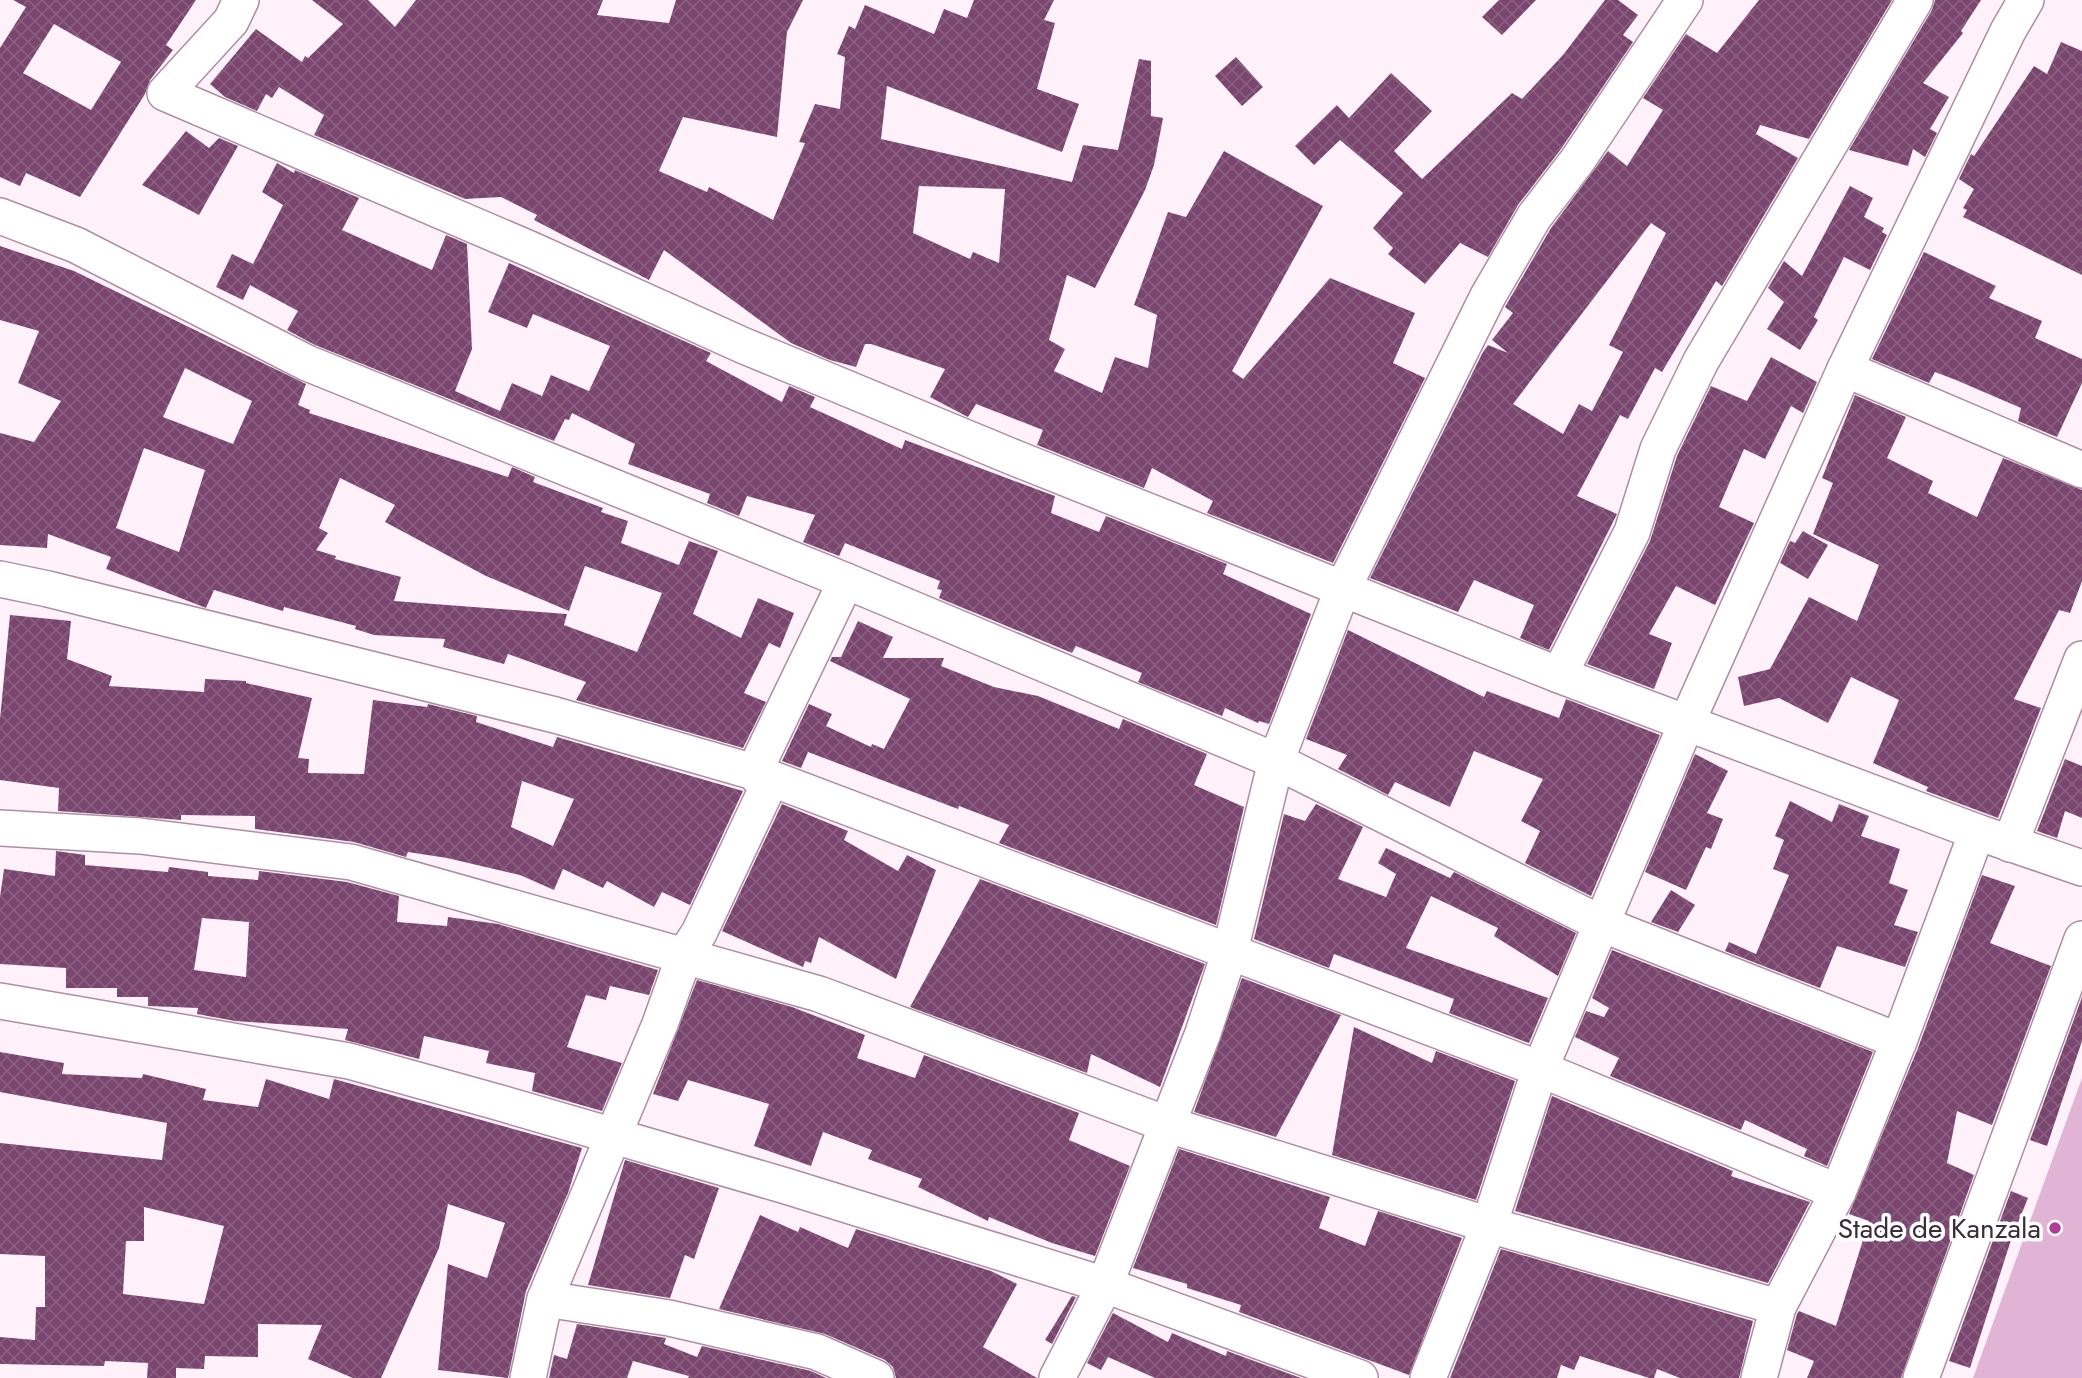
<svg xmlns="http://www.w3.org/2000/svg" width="2082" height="1378" font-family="Jost,sans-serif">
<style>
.pitch{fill:#e1b4d5}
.building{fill:url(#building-cross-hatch);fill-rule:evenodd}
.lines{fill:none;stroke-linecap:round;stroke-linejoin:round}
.minor-casing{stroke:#ad8ea4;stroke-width:38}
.minor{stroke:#fff;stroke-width:35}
.poi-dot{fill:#ae3c98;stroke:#fff;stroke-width:2.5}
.labels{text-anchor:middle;stroke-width:7;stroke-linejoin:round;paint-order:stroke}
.poi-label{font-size:28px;fill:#3a2d36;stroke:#fff;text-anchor:end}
</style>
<defs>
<pattern id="building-cross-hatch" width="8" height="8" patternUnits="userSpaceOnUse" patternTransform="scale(1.75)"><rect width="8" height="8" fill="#7a456e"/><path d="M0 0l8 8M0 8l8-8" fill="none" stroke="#895e7f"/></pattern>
</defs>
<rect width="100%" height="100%" fill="#fef1fa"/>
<polygon class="pitch" points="2082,1078 2082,1378 1973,1378"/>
<g class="building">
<path d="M13 0H196L166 45 173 50 150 80 145 94 80 197 26 173 20 186 0 177V48L26 7ZM54 24 121 62 91 110 23 73Z"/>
<path d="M312 0H368L395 27 416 0H603L597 15 669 23 676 0H803L787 32 777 137 683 117 659 171 707 192 709 187 773 220 805 143 799 142 815 104 840 109 845 57 837 54 849 26 855 29 865 5 934 34 944 9 967 18 974 0H1054L1044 20 1055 23 1037 89 1079 104 1062 152 887 86 881 139 1072 182 1083 145 1118 150 1139 59 1151 61V116L1163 118 1154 165 1145 190 1095 288 1067 275 1049 340 1065 349 1054 371 1102 393 1115 357 1148 368 1157 315 1134 305 1168 212 1186 217 1224 151 1323 206 1232 371 1243 379 1330 278 1415 313 1393 363 1425 378 1333 563 1207 513 1213 501 1152 468 1144 488 1037 445 1043 430 976 404 968 417 964 415 930 397 945 369 871 344H865L856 367 830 360 791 343 664 250 649 280 534 220 537 215 501 197 465 199 314 135 324 115 279 87 272 98 266 94 257 111 225 97 210 84 256 29 302 62 305 56 308 58 343 24ZM919 186 1005 189 999 263 973 252 970 259 913 233Z"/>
<polygon points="1499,0 1536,0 1502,35 1482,17"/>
<polygon points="1605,0 1618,0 1638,15 1623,35 1633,42 1561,149 1518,205 1488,257 1460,243 1425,284 1388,254 1393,248 1373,228 1403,193 1340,140 1314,165 1295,146 1337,105 1349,118 1391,73 1432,111 1394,151 1422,179 1512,93 1522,99 1563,55"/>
<path d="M1759 0H1892L1809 139 1760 125 1756 134 1798 158 1722 286 1716 281 1662 372 1655 368 1628 419 1620 415 1577 496 1617 514 1549 650 1520 638 1534 605 1474 580 1458 612 1370 578 1483 352 1488 345 1508 353 1492 340 1513 313 1505 307 1551 228 1608 151 1627 166 1663 110 1643 98 1686 34 1717 53ZM1651 223 1666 233 1609 345 1623 352 1592 411 1579 404 1563 434 1513 404Z"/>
<polygon points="1935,0 1981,0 1961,31 1963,33 1923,83 1949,97 1930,129 1937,133 1925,157 1913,149 1908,166 1849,150 1932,10"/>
<polygon points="2061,42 2082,51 2082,275 1963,217 1967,210 1963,208 1974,189 1959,179 1971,154 1974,156 2034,66 2047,74"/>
<polygon points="1236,57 1263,87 1242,106 1215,76"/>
<polygon points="186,131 209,148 219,138 238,146 199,215 142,185"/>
<polygon points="277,163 294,173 295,170 359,198 342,230 432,270 446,235 467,244 472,349 455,391 500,411 512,383 542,396 551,375 589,391 610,346 533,314 527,328 488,312 509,263 711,353 706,361 782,402 789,386 815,397 810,407 902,449 905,440 1055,496 1051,513 1099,532 1106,516 1227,564 1223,574 1311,614 1269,724 1259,721 1258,723 1225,708 1222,716 1138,682 1142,673 1076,646 1072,653 939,598 942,590 937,589 940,581 845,543 839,556 803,542 815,515 747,496 739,516 707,503 710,494 628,464 635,444 572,413 569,420 565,419 554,441 315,345 287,330 298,311 250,285 243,300 216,287 232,254 253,264 283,205 262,192"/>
<polygon points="1850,186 1873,198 1864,217 1884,228 1882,232 1887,235 1870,270 1844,257 1814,317 1818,320 1800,350 1767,329 1784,302 1768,288 1784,261 1802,276"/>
<path d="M0 246 74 271 306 384 298 405 310 410 309 413 508 477 512 467 535 477 533 482 603 508 601 512 628 521 621 543 679 565 689 541 718 551 693 614 741 638 758 598 794 613 780 648 769 643 744 693 766 702 743 748 576 700 586 682 508 654 504 664 443 647 445 639 374 635 355 629 356 626 284 607 283 611 214 590 206 608 106 569 111 557 48 534 47 548 0 545V433L34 442 61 401 18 383 39 331 0 320ZM185 368 252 401 233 444 163 417ZM144 448 205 470 179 552 116 528ZM340 478 395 505 385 522 486 576 569 611 585 566 662 593 637 652 564 625 567 614 394 601 401 577 335 559 336 556 316 550 328 533 319 528Z"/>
<polygon points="1924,252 1996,286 1989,298 2042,321 2035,338 2082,359 2082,383 2057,437 2018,421 2021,408 1956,380 1935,372 1929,383 1872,359"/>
<polygon points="1771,357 1817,382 1803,413 1791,406 1765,459 1744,449 1719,507 1754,523 1715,605 1676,586 1649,634 1672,643 1654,689 1587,664 1650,541 1677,456 1711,386 1747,401"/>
<polygon points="1855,395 1906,417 1887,458 1933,481 1928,493 1977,517 2003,458 2082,490 2082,581 2070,613 2059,610 2014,699 2041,708 1998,818 1926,791 1928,787 1873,763 1899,700 1851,677 1828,723 1779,698 1744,706 1738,677 1770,669 1809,597 1857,621 1879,565 1813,534 1833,483 1822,478"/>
<polygon points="1803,531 1828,545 1808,579 1780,563 1790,541 1795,543"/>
<path d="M10 615 71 621 67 659 112 676 109 686 204 692 205 679 246 681V683L312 698 298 758 309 759 308 773 364 774 373 700 427 707 428 704 477 716 476 722 553 747 557 737 743 791 690 905 662 892 654 907 607 881 603 888 563 869 554 890 520 875 447 858 408 852 406 857 354 842 255 829V816L181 815V820L168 819 58 811 59 788 0 780V719ZM522 781 574 799 553 846 511 827Z"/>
<polygon points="858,621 893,637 883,658 944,658 941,666 994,687 1038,696 1119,729 1123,719 1207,754 1194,785 1244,807 1216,925 999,843 1009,825 959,806 958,809 808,752 801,768 782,761 809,704 832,714 826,726 871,747 872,744 884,749 910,699 830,661 832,657 841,657"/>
<polygon points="1348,630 1484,697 1487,691 1559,718 1566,699 1660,735 1591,896 1525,863 1540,831 1521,821 1543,779 1474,751 1450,807 1395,782 1388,795 1338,769 1347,755 1306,739"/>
<polygon points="1695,754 1728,771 1707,813 1723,819 1711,849 1706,847 1686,890 1645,872"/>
<polygon points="2065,759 2082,766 2082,818 2065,811 2057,838 2037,831"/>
<polygon points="1790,801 1832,822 1839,804 1869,816 1861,836 1900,849 1889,883 1908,890 1894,925 1918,932 1905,967 1837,946 1820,988 1725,951 1729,942 1756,954 1789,875 1773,869 1784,840 1775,836"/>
<polygon points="782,804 848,831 844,840 898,871 907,855 936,870 896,979 819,937 811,963 805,961 803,967 722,931"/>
<polygon points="1316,804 1363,827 1338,879 1386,897 1396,874 1378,863 1386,848 1450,878 1454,872 1576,933 1558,976 1494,936 1498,928 1431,896 1406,948 1548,998 1529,1043 1449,1013 1454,999 1334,954 1329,968 1254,939 1284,814 1305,821"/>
<path d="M56 851 85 855V865L168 872 169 867 208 872V876L258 880 259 871 347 882 399 896 397 922 447 926 448 917 498 924 658 970 649 995 610 986 606 1000 586 995 567 1047 622 1063 602 1111 532 1091 535 1073 486 1063 489 1051 424 1036 419 1059 345 1040 348 1029 235 1021 197 1014 198 1008 148 1006V997H117V988H66V968L0 964V897L4 869 55 876ZM202 918 249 922 246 977 194 970Z"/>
<polygon points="1982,875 2015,886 1990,943 2051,966 1992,1125 1957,1111 1947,1163 1974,1175 1901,1378 1807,1378 1814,1361 1787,1350 1797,1314 1799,1311 1836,1326 1869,1221 1849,1214 1918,1048"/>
<polygon points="980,879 1205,964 1160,1087 1091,1054 1087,1073 910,1007"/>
<polygon points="1671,890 1695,905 1678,932 1651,922"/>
<polygon points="1612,950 1873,1052 1827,1166 1804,1156 1807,1149 1745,1120 1741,1130 1610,1076 1619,1058 1575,1037 1586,1011 1604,1017 1609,1008 1592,998"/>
<polygon points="1242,978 1341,1015 1276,1137 1194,1112"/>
<polygon points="697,980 792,1007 865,1035 857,1058 915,1078 924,1055 1079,1113 1069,1140 1130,1166 1095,1256 1052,1243 989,1217 988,1221 918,1187 922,1179 868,1159 872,1150 823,1132 811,1166 754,1146 769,1104 688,1080 678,1101 653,1094"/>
<polygon points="2082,997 2082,1041 2047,1146 2030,1140"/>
<polygon points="1354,1027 1432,1063 1436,1051 1515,1081 1476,1200 1332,1155"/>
<path d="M0 1052 64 1063 62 1074 142 1078 143 1074 206 1089 203 1100 258 1107 266 1079 329 1099 334 1079 582 1148 568 1193 526 1291 508 1378 438 1370 448 1264 487 1278 505 1223 448 1204 439 1248 381 1378H353L308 1359 322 1325 258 1324V1357L205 1356 204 1369 176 1368V1378H147L148 1363 105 1361 104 1366 0 1364V1337L35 1340 36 1307H45V1256L0 1254V1143L162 1160 167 1123 0 1092ZM144 1207 224 1226 204 1304 123 1294 126 1241H144Z"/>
<polygon points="1552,1096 1726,1168 1733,1171 1731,1176 1810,1202 1768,1283 1515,1211"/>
<polygon points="1179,1149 1330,1197 1319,1228 1365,1246 1378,1211 1462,1238 1409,1375 1239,1312 1241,1305 1187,1288 1187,1284 1133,1268"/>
<polygon points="625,1160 719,1188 694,1259 685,1255 670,1298 588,1285"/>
<polygon points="2011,1191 2028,1198 2011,1240 1970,1368 1949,1361"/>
<polygon points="760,1215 798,1232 800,1227 848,1248 856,1229 991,1271 1017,1284 983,1347 1037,1378 896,1378 893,1367 885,1360 825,1334 719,1309"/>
<polygon points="1501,1249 1753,1321 1739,1378 1680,1378 1657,1369 1654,1378 1649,1378 1580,1356 1574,1370 1561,1365 1557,1378 1450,1378"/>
<polygon points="1072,1296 1076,1297 1052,1344 1045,1340"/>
<polygon points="1113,1313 1168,1342 1172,1333 1226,1356 1227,1351 1301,1378 1155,1378 1108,1357 1101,1370 1087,1363"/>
<polygon points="577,1324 666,1338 664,1344 697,1357 702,1346 811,1371 826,1378 688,1378 689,1376 633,1361 627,1378 549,1378 554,1355 567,1359"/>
</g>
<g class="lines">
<g class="minor-casing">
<g id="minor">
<polyline points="241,0 231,21 165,93 532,250 742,345 1015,458 1559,675 1977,832 2082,868"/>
<polyline points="0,216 76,245 307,363 846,581 1276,761 1604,925 1899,1041"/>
<polyline points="1845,369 2082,470"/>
<polyline points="0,579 48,589 555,715 754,772 1540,1069 1838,1192"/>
<polyline points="1559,675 1632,532 1658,449 1701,361 1915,0"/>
<polyline points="0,828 140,836 351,862 819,994 1169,1125 1489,1225 1778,1307"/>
<polyline points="2010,844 2082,659"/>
<polyline points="0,1001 349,1061 497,1102 786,1186 1105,1285 1360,1378"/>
<polyline points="545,1299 669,1318 817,1352 876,1378"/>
<polyline points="528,1378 545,1299 660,1024 685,954 699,933 767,788 754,772 846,581"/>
<polyline points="1057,1378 1105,1285 1203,1033 1230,951 1276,761 1343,588 1488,296 1534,217 1577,161 1685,0"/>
<polyline points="1428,1378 1489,1225 1540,1069 1687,722 1845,369 2008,31 2026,0"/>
<polyline points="1759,1378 1778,1307 1838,1192 1899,1041 1977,832"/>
<polyline points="1921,1378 2082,939"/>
</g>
</g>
<use href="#minor" class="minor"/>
</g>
<circle class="poi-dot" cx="2055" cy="1228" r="7"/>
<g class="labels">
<g class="poi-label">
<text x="2041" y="1238">Stade de Kanzala</text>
</g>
</g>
</svg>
